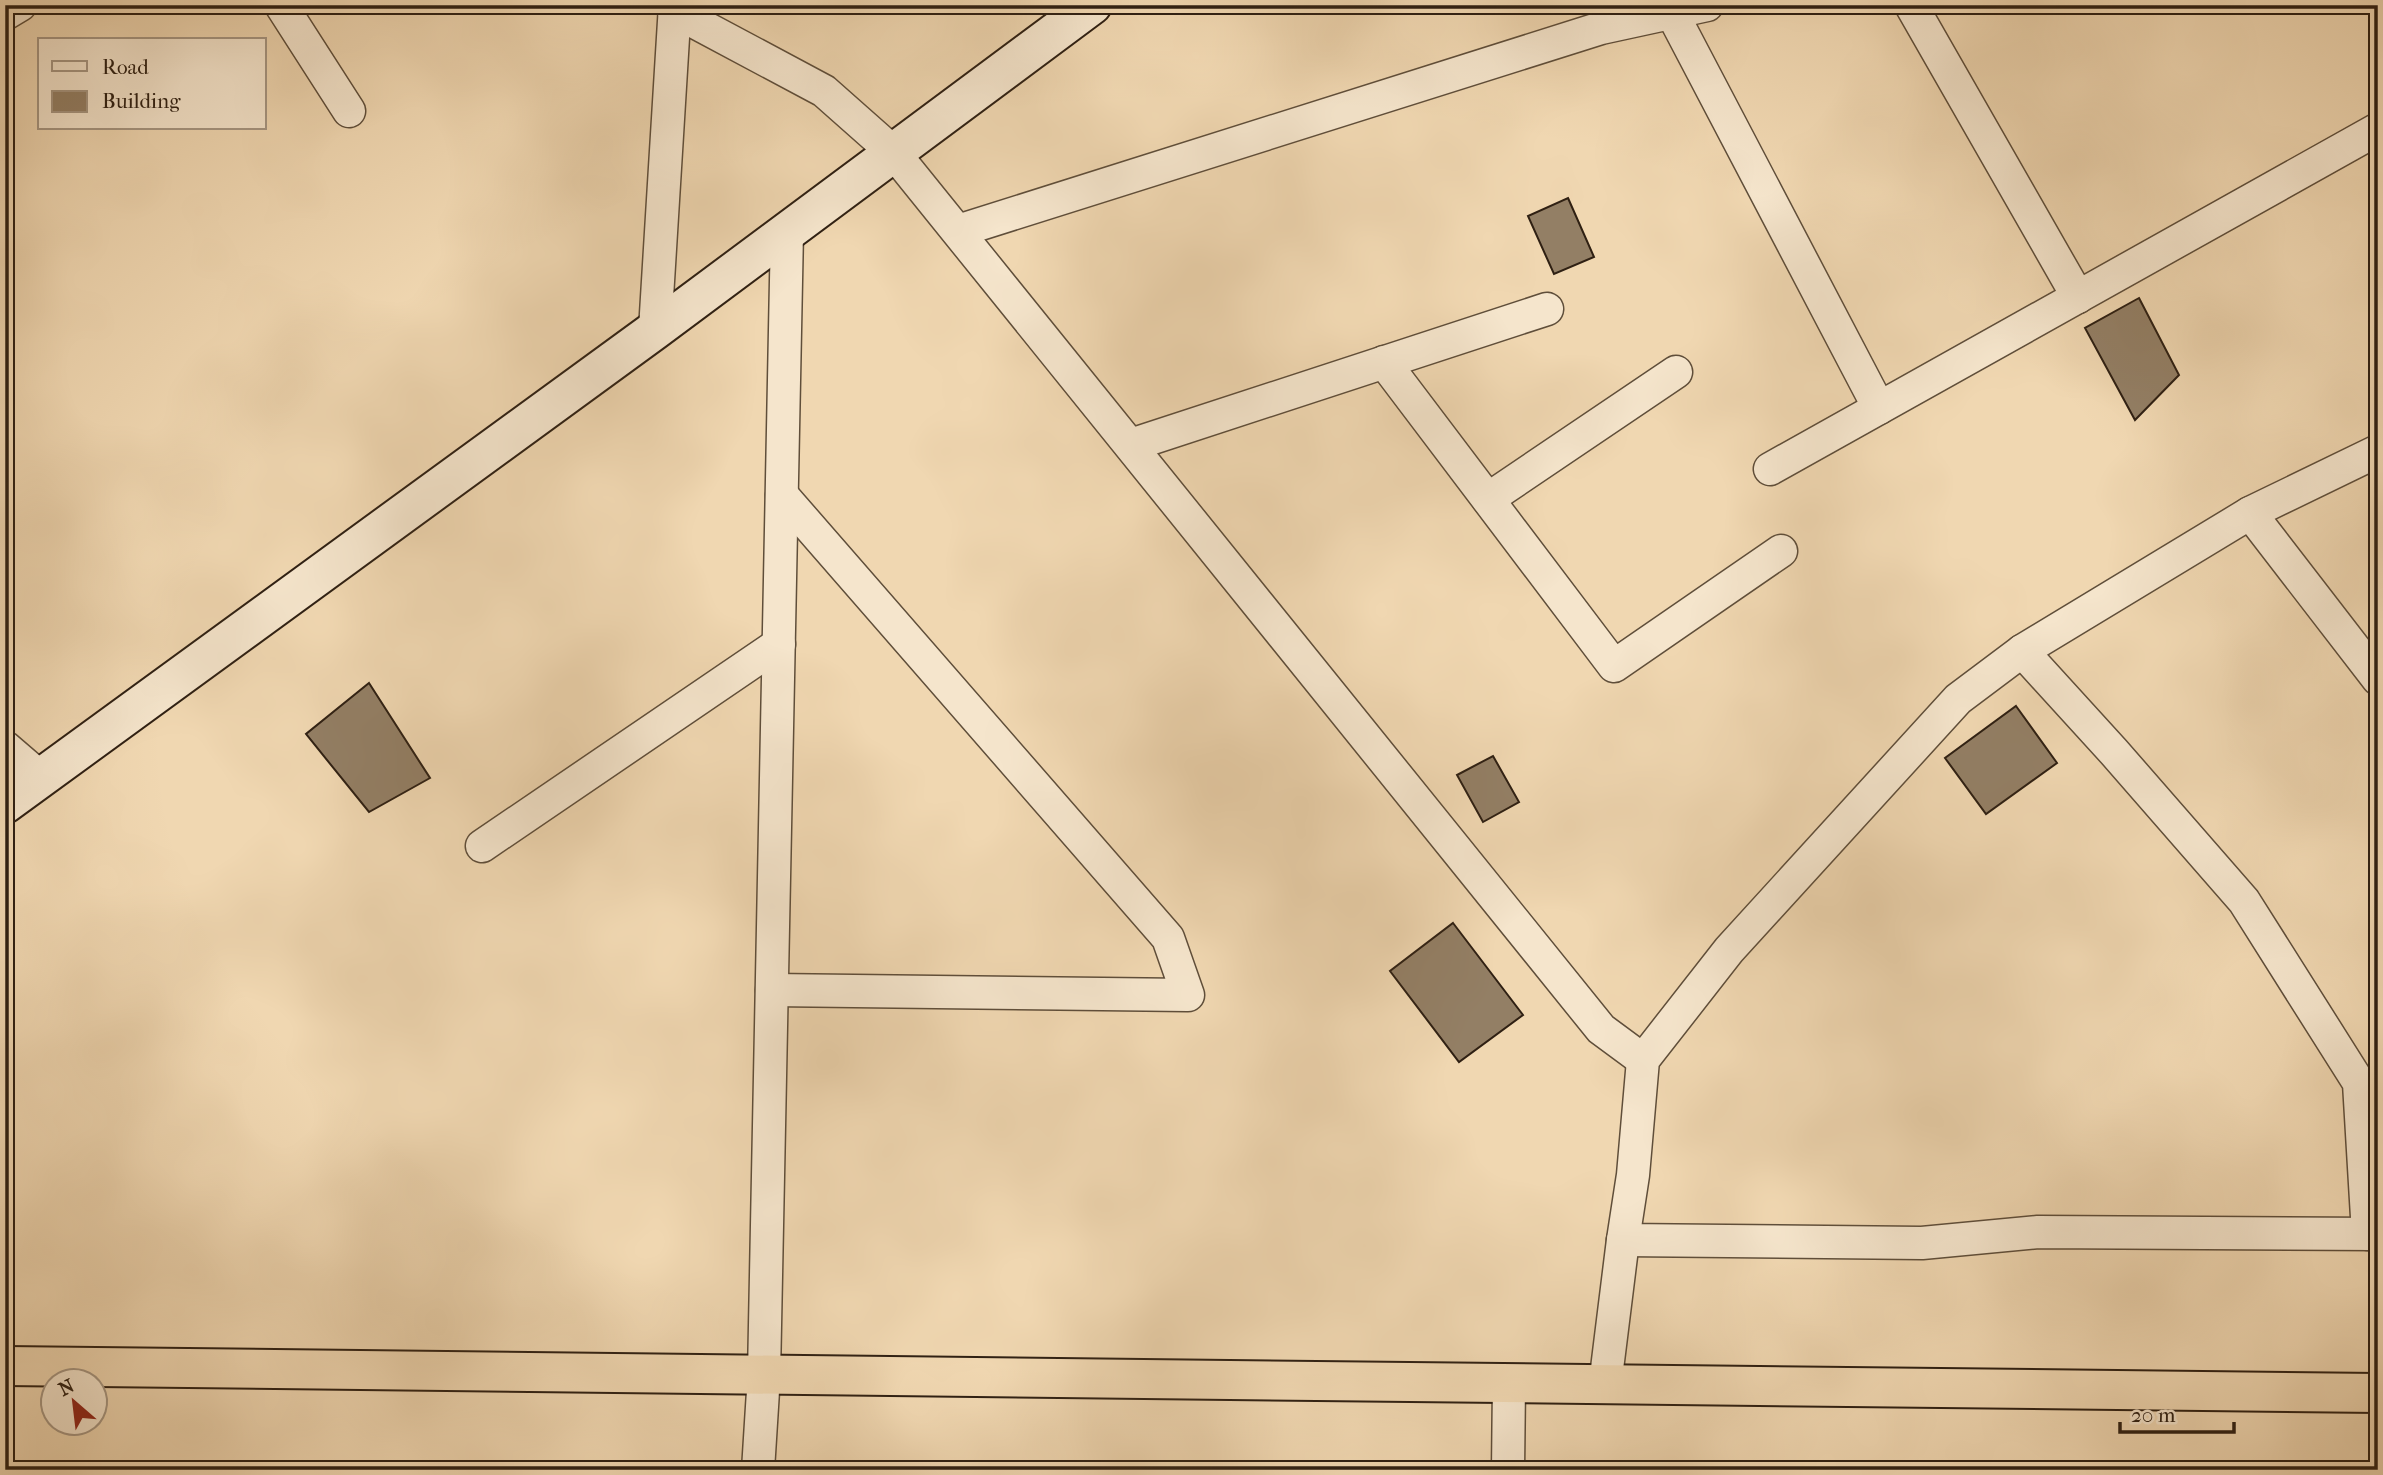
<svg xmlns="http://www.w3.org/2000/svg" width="2383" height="1475" font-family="'IM FELL French Canon',serif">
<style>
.building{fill:#937f65;stroke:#2f2013;stroke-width:2}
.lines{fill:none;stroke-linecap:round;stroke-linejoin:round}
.street-casing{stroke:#5f4e3a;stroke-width:35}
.secondary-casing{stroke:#2f2013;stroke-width:42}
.highway-casing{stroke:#2f2013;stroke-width:42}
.street{stroke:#f5e5cc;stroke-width:32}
.secondary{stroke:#f5e5cc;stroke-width:38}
.highway{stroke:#f0d7b1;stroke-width:38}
</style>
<rect width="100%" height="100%" fill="#f0d7b1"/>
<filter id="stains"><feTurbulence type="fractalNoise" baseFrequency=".00286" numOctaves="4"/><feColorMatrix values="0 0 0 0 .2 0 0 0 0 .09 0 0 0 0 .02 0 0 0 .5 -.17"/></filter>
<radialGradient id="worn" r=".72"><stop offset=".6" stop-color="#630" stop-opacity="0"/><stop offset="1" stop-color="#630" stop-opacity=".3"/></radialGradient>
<g class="building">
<polygon points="1568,198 1594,257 1554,274 1528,216"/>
<polygon points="2139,298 2179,375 2135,420 2085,328"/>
<polygon points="369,683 430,778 369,812 306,734"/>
<polygon points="2016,706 2057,763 1986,814 1945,758"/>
<polygon points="1493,756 1519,802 1483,822 1457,775"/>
<polygon points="1453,923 1523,1015 1459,1062 1390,971"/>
</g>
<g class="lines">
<g class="street-casing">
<g id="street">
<polyline points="281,5 349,111"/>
<polyline points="1911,5 2078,297"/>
<polyline points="674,11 824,91 894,153 1601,1029 1643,1060"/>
<polyline points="1672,13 1879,408"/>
<polyline points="5,14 20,5"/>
<polyline points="958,231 1601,28 1707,5"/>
<polyline points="655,330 675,5"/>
<polyline points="1384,362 1614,666 1781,551"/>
<polyline points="1131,445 1547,309"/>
<polyline points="1770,469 2378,129"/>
<polyline points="1488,499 1676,372"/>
<polyline points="2250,513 2378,451"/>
<polyline points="2022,651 2114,752 2244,901 2359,1083 2368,1234"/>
<polyline points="2378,679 2250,513 2022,651 1958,699 1729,950 1643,1060 1633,1175 1623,1240 1922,1243 2038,1232 2378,1234"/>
<polyline points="5,747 41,778"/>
<polyline points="482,846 779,644"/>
<polyline points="772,990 1188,995 1168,938 782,495"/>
<polyline points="1605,1385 1623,1240"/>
<polyline points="758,1470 764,1375 787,231"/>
<polyline points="1508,1470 1509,1384"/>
</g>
</g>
<g class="secondary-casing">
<polyline id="secondary" points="5,804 655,330 1092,5"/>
</g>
<g class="highway-casing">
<polyline id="highway" points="5,1366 2378,1393"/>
</g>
<use href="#street" class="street"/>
<use href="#secondary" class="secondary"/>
<use href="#highway" class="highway"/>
</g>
<rect width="2383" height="1475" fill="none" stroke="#f0d7b1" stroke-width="28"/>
<rect x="7" y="7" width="2369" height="1461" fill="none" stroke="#2f2013" stroke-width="3.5"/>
<rect x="14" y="14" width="2355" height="1447" fill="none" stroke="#2f2013" stroke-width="2"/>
<rect x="38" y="38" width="228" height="91" fill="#f5e5cc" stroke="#a69682" stroke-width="2"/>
<rect x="52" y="61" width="35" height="10" fill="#f5e5cc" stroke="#a69682" stroke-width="2"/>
<text x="102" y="74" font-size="21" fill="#2f2013">Road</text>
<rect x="52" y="91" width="35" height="21" fill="#937f65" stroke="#a69682" stroke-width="2"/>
<text x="102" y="108" font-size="21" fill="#2f2013">Building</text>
<g transform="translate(74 1402) rotate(332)"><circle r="33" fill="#f5e5cc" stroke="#a69682" stroke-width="2"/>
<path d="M0-5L12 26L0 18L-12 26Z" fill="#8f2418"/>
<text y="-10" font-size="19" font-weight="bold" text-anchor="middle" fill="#2f2013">N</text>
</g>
<path d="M2120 1422v10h114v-10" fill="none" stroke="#2f2013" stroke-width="3.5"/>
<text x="2131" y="1422" font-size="21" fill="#2f2013" stroke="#f5e5cc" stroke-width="5" paint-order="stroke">20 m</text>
<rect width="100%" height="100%" filter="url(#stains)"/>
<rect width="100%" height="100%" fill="url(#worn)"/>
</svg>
